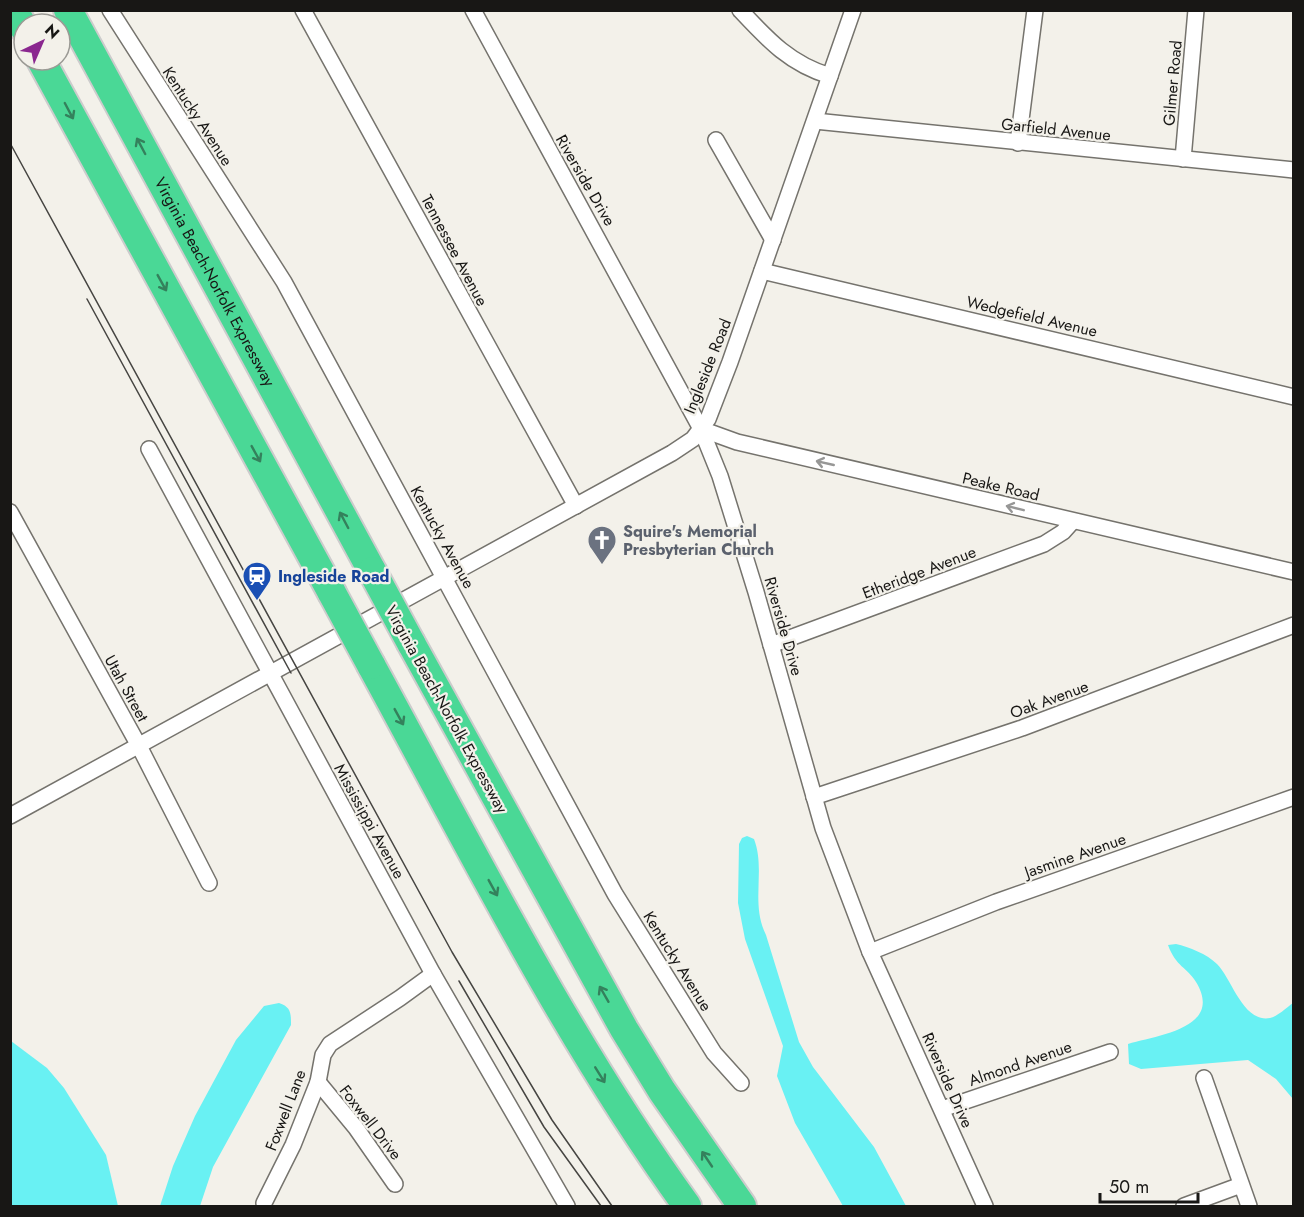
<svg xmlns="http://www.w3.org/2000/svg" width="1304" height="1217" font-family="Jost,sans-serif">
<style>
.water{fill:#69f1f3}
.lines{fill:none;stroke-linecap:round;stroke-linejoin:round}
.minor-casing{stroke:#75736d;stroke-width:18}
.motorway-casing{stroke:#ccc;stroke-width:32}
.minor{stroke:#fff;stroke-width:15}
.motorway{stroke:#4ad896;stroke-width:28}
.tram{stroke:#464542;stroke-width:1.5}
.motorway-bridge-casing{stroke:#ccc;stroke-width:32;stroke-linecap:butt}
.motorway-bridge{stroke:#4ad896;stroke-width:28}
.oneway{stroke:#34815c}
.oneway2{stroke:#979796}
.labels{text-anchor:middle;stroke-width:4.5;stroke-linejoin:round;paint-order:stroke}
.street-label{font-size:16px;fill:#181715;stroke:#f3f1ea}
.worship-label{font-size:16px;font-weight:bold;fill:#5b616d;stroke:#f3f1ea;text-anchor:start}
.transit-label{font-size:16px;font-weight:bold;fill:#164399;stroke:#f3f1ea;text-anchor:start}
</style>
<rect width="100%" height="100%" fill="#f3f1ea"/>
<g class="water">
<path d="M747 836 754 839C766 870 750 903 766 935L799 1042 813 1067 874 1147 906 1206H843L795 1123 777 1076 783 1046 745 939 738 903 739 844 742 838Z"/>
<path d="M1176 944C1189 947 1207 954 1217 964 1232 979 1243 1023 1270 1018 1277 1017 1287 1007 1293 1003V1099L1276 1079 1248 1060 1141 1069 1129 1064 1128 1044C1158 1035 1224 1028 1196 982 1187 967 1176 967 1168 945Z"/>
<path d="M279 1003C291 1007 291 1013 291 1025L213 1167 200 1206H160L173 1166 195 1116 236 1040 264 1006Z"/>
<polygon points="11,1041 47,1068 64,1088 106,1155 118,1206 11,1206"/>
</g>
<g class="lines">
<g class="minor-casing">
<g id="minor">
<polyline points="110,10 284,282 615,894 714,1053 741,1083"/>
<polyline points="303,10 576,506"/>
<polyline points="473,10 701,429 720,476 756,592 823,828 870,952 985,1206"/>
<path d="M740 10C768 40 790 64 830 76"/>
<polyline points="815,121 1294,170"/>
<polyline points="716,140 773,240"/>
<polyline points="1018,143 1035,10"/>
<polyline points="1183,159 1196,10"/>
<polyline points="762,271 1294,397"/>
<polyline points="701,429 737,442 1294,572"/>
<polyline points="149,449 433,974 567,1206"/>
<polyline points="10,512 139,746 209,883"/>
<polyline points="771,645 1044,544 1063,532 1072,522"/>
<polyline points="814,797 1022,728 1294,625"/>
<polyline points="10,816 672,453 693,439 708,419 730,362 853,10"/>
<polyline points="870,952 996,902 1294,797"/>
<polyline points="1204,1078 1249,1206"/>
<polyline points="318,1082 356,1128 395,1184"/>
<polyline points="942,1109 1110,1052"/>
<polyline points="264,1203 293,1145 318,1082 323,1055 330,1044 400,998 433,974"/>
<polyline points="1184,1206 1241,1185"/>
</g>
</g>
<g class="motorway-casing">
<g id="motorway">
<polyline points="14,10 24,28"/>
<path id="s1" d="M68 10 372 571"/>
<polyline points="41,60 332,593"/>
<polyline points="411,643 624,1029 662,1091 742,1206"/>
<path d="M371 665C471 848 565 1037 687 1206"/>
</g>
</g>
<use href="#minor" class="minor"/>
<use href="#motorway" class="motorway"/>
<g class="tram">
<polyline points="10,143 452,952 552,1120 612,1206"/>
<polyline points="87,299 291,673"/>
<polyline points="459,981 544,1127 601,1206"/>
</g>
<g class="motorway-bridge-casing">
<g id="motorway-bridge">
<polyline points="372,571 411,643"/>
<polyline points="332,593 371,665"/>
</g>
</g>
<use href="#motorway-bridge" class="motorway-bridge"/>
</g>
<defs><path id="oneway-shaft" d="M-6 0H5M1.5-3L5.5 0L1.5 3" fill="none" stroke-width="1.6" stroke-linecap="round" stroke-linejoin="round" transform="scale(1.5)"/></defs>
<g class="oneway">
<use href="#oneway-shaft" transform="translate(69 111) rotate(62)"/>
<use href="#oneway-shaft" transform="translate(141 146) rotate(-118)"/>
<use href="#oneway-shaft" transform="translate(162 283) rotate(61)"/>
<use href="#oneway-shaft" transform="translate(256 454) rotate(61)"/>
<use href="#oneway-shaft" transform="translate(344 520) rotate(-118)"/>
<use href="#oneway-shaft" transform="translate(399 717) rotate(61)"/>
<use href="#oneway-shaft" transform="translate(493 888) rotate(61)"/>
<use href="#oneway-shaft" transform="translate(604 994) rotate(-120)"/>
<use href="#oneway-shaft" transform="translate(600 1075) rotate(58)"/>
<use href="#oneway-shaft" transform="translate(707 1159) rotate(-124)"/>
</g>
<g class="oneway2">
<use href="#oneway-shaft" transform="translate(825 463) rotate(-167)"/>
<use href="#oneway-shaft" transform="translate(1015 508) rotate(-166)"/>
</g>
<defs>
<g id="church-pin" transform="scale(1.5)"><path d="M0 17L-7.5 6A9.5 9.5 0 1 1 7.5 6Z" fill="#6b7280" stroke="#f3f1ea"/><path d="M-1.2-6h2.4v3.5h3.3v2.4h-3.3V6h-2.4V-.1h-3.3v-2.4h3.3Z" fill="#fff"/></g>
<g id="station-pin" transform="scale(1.5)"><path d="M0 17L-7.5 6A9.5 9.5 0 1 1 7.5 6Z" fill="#1a4fb4" stroke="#f3f1ea"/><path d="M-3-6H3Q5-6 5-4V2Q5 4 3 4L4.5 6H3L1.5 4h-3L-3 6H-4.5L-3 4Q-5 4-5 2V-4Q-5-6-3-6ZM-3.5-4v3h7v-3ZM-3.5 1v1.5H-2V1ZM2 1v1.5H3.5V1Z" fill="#fff"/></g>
</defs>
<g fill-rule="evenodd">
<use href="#church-pin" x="602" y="540"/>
<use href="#station-pin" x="257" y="576"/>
</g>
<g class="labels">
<g class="street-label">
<text transform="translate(1172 83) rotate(-85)" y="6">Gilmer Road</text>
<text transform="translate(198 116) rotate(57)" y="6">Kentucky Avenue</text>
<text transform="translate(1056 129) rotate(6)" y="6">Garfield Avenue</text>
<text transform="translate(586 180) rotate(60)" y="6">Riverside Drive</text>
<text transform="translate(455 250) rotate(62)" y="6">Tennessee Avenue</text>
<text dy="6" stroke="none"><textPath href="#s1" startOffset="309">Virginia Beach-Norfolk Expressway</textPath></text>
<text transform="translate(1032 316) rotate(13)" y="6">Wedgefield Avenue</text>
<text transform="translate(707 366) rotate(-68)" y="6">Ingleside Road</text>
<text transform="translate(1001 486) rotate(13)" y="6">Peake Road</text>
<text transform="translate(443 537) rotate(61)" y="6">Kentucky Avenue</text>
<text transform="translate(919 572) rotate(-21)" y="6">Etheridge Avenue</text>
<text transform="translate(784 626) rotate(74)" y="6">Riverside Drive</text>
<text transform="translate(127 688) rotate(61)" y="6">Utah Street</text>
<text transform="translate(1049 699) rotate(-20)" y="6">Oak Avenue</text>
<text transform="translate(447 709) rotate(61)" y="6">Virginia Beach-Norfolk Expressway</text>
<text transform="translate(370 821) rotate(61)" y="6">Mississippi Avenue</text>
<text transform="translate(1075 855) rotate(-19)" y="6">Jasmine Avenue</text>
<text transform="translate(678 961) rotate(58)" y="6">Kentucky Avenue</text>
<text transform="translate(1020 1063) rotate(-19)" y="6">Almond Avenue</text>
<text transform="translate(948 1080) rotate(66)" y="6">Riverside Drive</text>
<text transform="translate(285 1110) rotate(-69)" y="6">Foxwell Lane</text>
<text transform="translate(371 1122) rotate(52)" y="6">Foxwell Drive</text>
</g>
<g class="worship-label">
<text x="623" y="537">Squire's Memorial<tspan x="623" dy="18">Presbyterian Church</tspan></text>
</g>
<g class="transit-label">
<text x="278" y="582">Ingleside Road</text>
</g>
</g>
<rect width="1304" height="1217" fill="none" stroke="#181715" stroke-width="24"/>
<g transform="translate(42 42) rotate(44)"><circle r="28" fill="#f3f1ea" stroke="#9b9a95" stroke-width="1.5"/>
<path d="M0-4.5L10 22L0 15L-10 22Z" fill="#8a278f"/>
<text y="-9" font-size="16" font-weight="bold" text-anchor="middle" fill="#181715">N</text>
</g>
<path d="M1100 1193v9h98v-9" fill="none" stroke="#181715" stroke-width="3"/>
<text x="1109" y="1193" font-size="18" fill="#181715" stroke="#f3f1ea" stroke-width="4.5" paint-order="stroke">50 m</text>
</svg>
